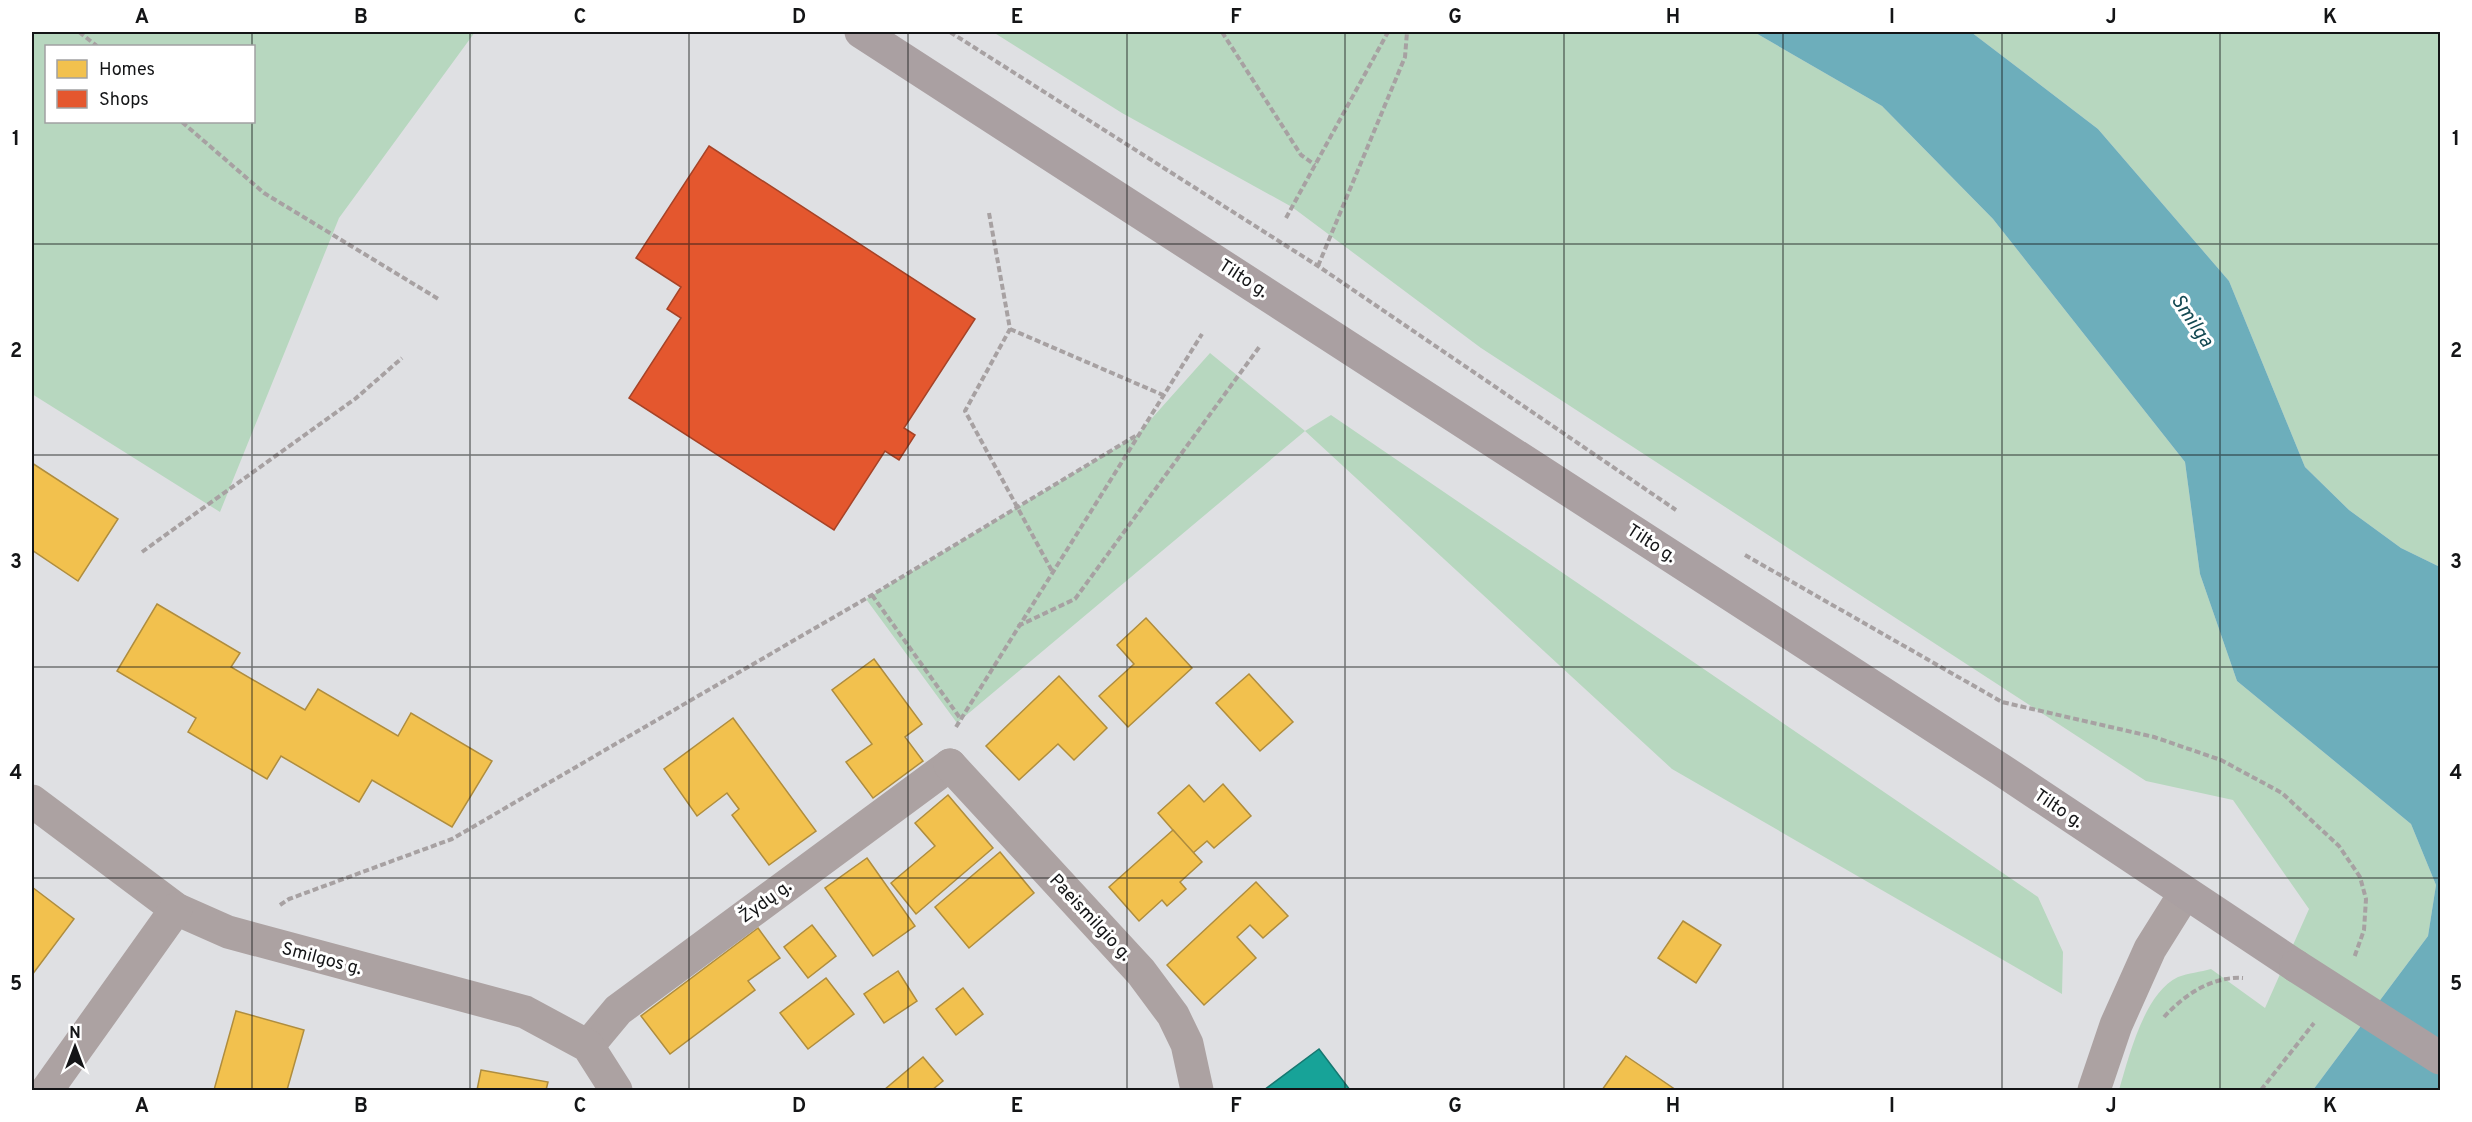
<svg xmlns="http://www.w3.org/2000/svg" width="2472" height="1122" font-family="Overpass,sans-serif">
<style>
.green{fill:#b7d7bf;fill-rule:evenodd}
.water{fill:#6daebb}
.homes{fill:#f2c14e;stroke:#af8d3e;stroke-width:1.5}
.shops{fill:#e4572e;stroke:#a64327;stroke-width:1.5}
.public{fill:#17a398;stroke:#167871;stroke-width:1.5}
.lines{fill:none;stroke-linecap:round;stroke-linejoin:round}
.path{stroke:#a7a1a2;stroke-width:4;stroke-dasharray:6 3;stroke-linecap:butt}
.pedestrian{stroke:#aca2a2;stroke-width:33}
.minor{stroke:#aca2a2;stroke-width:33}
.secondary{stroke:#aaa0a2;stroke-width:33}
.secondary-bridge{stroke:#aaa0a2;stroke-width:33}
.grid{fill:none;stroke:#141517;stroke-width:1.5;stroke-opacity:0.55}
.labels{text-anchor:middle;stroke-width:6;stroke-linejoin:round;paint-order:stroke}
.street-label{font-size:18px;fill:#141517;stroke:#fff}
.water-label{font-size:20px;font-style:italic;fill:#134952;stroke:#fff}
.neatline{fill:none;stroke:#141517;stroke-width:2}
.grid-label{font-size:20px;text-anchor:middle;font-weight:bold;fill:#141517}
</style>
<rect width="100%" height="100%" fill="#dfe0e3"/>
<g class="green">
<path d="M32 32H475L339 218 220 512 32 394ZM254 46V122H46V46Z"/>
<path d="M993 32H1754L1882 106 1993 219 2185 462 2200 574 2237 681 2411 824 2436 885 2428 936 2313 1090H2119C2129 1057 2144 993 2178 977 2188 973 2201 972 2211 969L2265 1008 2309 909 2233 800 2146 781 1481 348 1292 207 1122 113Z"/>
<polygon points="1971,32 2440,32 2440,567 2401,548 2349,510 2305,467 2229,281 2098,129"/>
<polygon points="1210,353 1305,431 1331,415 2038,897 2063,952 2062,994 1672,769 1305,431 957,723 866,599 1137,435"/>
</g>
<polygon class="water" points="1754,32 1971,32 2098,129 2229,281 2305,467 2349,510 2401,548 2440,567 2440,1090 2313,1090 2428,936 2436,885 2411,824 2237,681 2200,574 2185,462 1993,219 1882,106"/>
<g class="homes">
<polygon points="32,463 118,519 78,581 32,550"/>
<polygon points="157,604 240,653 231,667 305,710 318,689 398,736 411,713 492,761 452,827 372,780 359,802 281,756 267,779 188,732 196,718 117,671"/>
<polygon points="1146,618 1192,668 1128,727 1099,696 1134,664 1117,645"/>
<polygon points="874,659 922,724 905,737 923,761 873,798 846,762 872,744 832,690"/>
<polygon points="1249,674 1293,722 1260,751 1216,703"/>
<polygon points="1059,676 1107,728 1074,760 1058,744 1019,780 986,746"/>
<polygon points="733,718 816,831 769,865 732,815 739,809 727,793 697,816 664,769"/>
<polygon points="1223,784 1251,816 1214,848 1207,841 1193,853 1158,813 1189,785 1204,802"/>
<polygon points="948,795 993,848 916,914 891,883 935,846 915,823"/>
<polygon points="1173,830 1202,862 1180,882 1186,889 1167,906 1162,900 1139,921 1109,887"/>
<polygon points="1000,852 1034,893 969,948 935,907"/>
<polygon points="867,858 915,926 873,956 825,888"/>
<polygon points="1256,882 1288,916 1263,938 1250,925 1237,937 1256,958 1204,1005 1167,965"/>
<polygon points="32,887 74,919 32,975"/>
<polygon points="1683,921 1721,945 1696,983 1658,958"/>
<polygon points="812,925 836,956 808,978 784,947"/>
<polygon points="758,928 780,958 748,981 755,990 670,1054 641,1016"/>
<polygon points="898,971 917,1001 884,1023 864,994"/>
<polygon points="826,978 854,1014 808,1049 780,1013"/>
<polygon points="963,988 983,1014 956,1035 936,1009"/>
<polygon points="236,1011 304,1030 287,1090 214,1090"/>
<polygon points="1626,1056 1676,1090 1602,1090"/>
<polygon points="923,1057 943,1081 932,1090 884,1090"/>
<polygon points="481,1070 548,1082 546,1090 477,1090"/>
</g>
<polygon class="shops" points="709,146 975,319 904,428 915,435 899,460 885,451 834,530 629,398 681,318 667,309 681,287 636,258"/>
<polygon class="public" points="1319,1049 1350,1090 1264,1090"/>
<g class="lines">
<g class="path">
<polyline points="79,32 97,46"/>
<polyline points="950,32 1318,266 1676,510"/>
<polyline points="1222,32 1301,155 1315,165"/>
<polyline points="182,122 264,193 440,300"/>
<polyline points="989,213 1010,329 965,411 1052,571"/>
<polyline points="1286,218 1388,32"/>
<polyline points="1318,266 1405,57 1407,32"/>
<polyline points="1010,329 1163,395"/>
<polyline points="142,552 355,399 402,358"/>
<polyline points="1745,555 2002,702 2154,737 2221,760 2282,793 2339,846 2360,877 2366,899 2364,930 2354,958"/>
<polyline points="872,595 960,718"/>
<polyline points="1018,626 1075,599 1260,346"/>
<polyline points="956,727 1202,334"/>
<polyline points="280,905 289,899 452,839 872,595 1137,435"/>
<path d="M2164 1017C2184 995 2212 976 2243 978"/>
<polyline points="2261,1090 2314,1023"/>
</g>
<polyline class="pedestrian" points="588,1046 618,1010 950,765"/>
<g class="minor">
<polyline points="950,765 1141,972 1173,1015 1187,1044 1197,1090"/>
<polyline points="32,801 176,909 228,932 525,1012 588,1046 616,1090"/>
<polyline points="47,1090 176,909"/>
<polyline points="2094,1090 2116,1025 2150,949 2185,893"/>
</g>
<polyline class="secondary" points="861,32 2000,769 2296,966"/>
<polyline class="secondary-bridge" points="2296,966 2440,1058"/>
</g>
<path class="grid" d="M252 32V46M470 32V1090M689 32V1090M908 32V1090M1127 32V1090M1345 32V1090M1564 32V1090M1783 32V1090M2002 32V1090M2220 32V1090M252 122V1090M32 244H2440M32 455H2440M32 667H2440M32 878H2440"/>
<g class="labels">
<g class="street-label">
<text transform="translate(1244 278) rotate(33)" y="6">Tilto g.</text>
<text transform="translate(1652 543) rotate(33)" y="6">Tilto g.</text>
<text transform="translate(2059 808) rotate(34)" y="6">Tilto g.</text>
<text transform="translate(765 901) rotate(-36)" y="6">Žydų g.</text>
<text transform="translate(1091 917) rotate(47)" y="6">Paeismilgio g.</text>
<text transform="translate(322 958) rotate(15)" y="6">Smilgos g.</text>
</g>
<g class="water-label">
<text transform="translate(2193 320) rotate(56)" y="7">Smilga</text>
</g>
</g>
<rect width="2472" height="1122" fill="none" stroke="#ffffff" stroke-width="66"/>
<rect x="45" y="45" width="210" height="78" fill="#ffffff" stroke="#a1a1a2" stroke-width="1.5"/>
<rect x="57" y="60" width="30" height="18" fill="#f2c14e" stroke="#a1a1a2" stroke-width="1.5"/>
<text x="99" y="75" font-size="18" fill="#141517">Homes</text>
<rect x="57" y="90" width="30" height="18" fill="#e4572e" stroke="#a1a1a2" stroke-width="1.5"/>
<text x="99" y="105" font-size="18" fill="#141517">Shops</text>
<g transform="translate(75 1047)" stroke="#ffffff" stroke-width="4.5" paint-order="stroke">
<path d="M0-4.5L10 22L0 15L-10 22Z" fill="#141517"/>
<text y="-9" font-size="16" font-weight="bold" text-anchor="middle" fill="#141517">N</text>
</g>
<rect x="33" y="33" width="2406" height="1056" class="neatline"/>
<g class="grid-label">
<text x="142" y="23">A</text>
<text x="361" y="23">B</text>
<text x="580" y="23">C</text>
<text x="799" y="23">D</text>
<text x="1017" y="23">E</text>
<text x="1236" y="23">F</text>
<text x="1455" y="23">G</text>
<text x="1673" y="23">H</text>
<text x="1892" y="23">I</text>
<text x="2111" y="23">J</text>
<text x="2330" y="23">K</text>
<text x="16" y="145">1</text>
<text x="2456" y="145">1</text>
<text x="16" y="357">2</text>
<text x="2456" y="357">2</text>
<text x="16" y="568">3</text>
<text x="2456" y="568">3</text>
<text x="16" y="779">4</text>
<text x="2456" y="779">4</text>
<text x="16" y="990">5</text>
<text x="2456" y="990">5</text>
<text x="142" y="1112">A</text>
<text x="361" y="1112">B</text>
<text x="580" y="1112">C</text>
<text x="799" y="1112">D</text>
<text x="1017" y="1112">E</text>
<text x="1236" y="1112">F</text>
<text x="1455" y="1112">G</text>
<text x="1673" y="1112">H</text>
<text x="1892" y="1112">I</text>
<text x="2111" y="1112">J</text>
<text x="2330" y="1112">K</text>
</g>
</svg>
